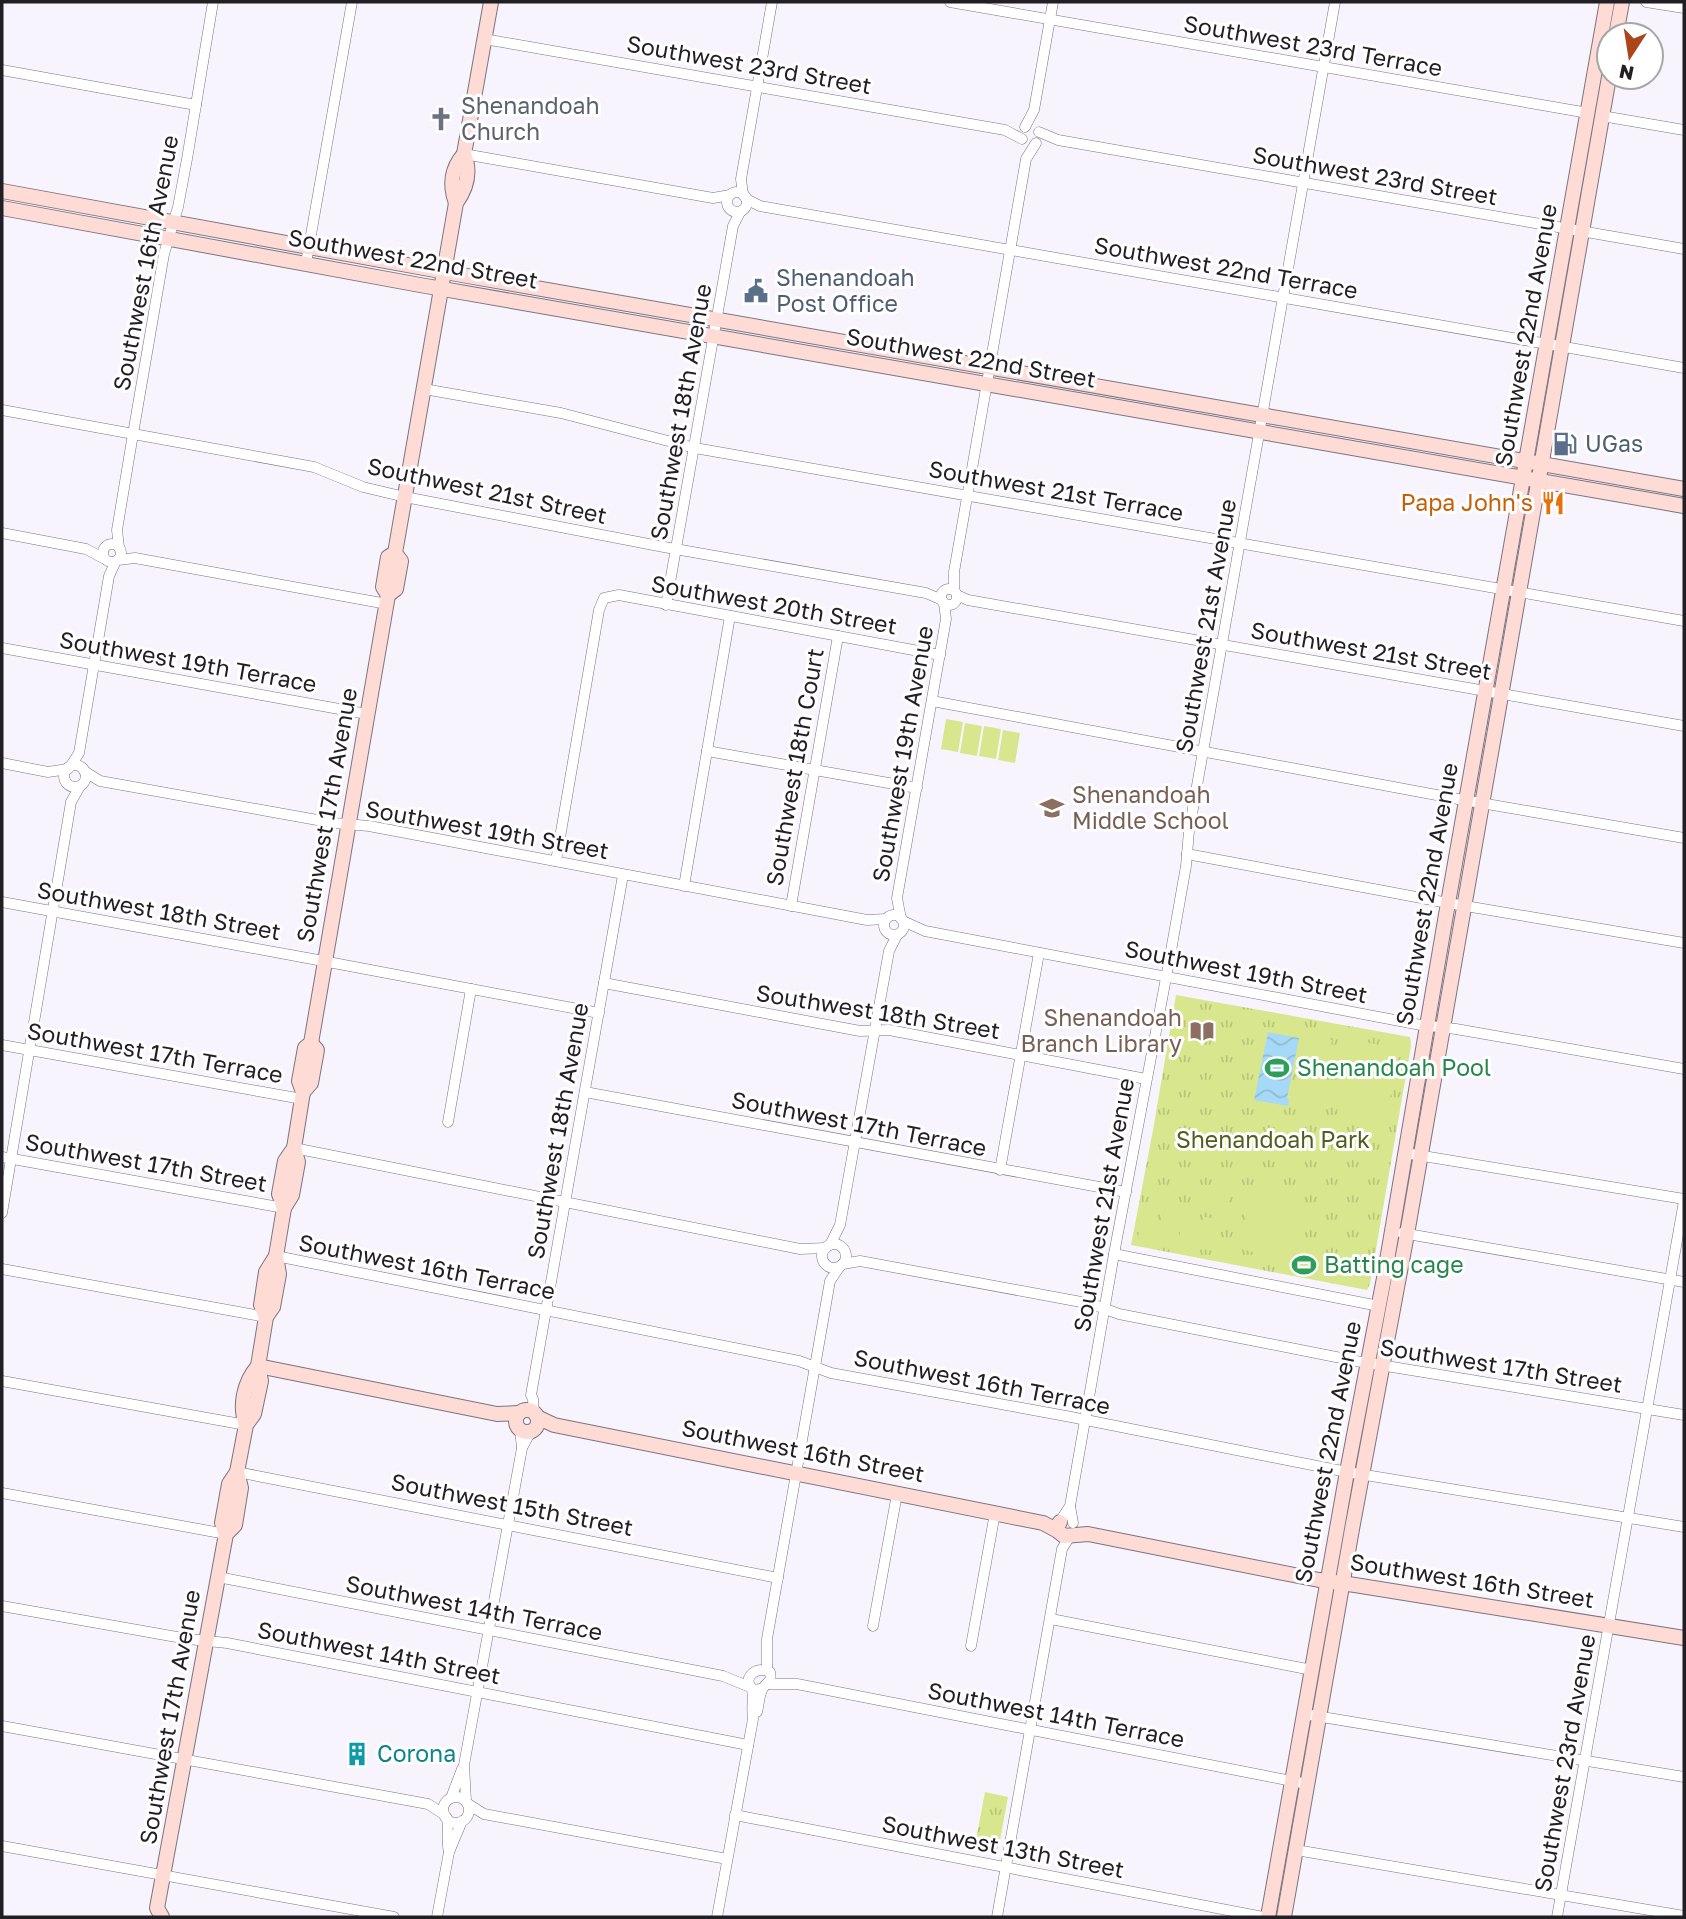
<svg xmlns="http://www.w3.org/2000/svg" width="1686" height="1919" font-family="'Golos Text',sans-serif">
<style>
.park{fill:url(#park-tufts)}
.garden{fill:#d8e78e}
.water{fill:url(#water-waves)}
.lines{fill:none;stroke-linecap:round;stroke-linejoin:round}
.street-casing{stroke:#7a7482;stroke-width:11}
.secondary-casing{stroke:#7a7482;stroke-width:16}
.street{stroke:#fff;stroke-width:10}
.secondary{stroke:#fedcd5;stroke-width:14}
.labels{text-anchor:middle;stroke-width:6;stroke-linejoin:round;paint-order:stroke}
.street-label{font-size:23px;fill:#211e24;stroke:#fff}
.worship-label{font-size:23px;fill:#5b616d;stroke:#fff;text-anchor:start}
.service-label{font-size:23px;fill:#4e5e75;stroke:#fff;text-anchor:start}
.food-label{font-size:23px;fill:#c56008;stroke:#fff;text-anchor:end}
.education-label{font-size:23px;fill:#785e54;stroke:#fff;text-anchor:start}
.leisure-label{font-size:23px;fill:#27864d;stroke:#fff;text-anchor:start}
.park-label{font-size:23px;fill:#545d1e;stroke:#fff}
.culture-label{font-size:23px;fill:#0d838f;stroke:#fff;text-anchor:start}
</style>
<defs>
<pattern id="park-tufts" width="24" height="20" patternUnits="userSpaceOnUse" patternTransform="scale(1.75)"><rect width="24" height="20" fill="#d8e78e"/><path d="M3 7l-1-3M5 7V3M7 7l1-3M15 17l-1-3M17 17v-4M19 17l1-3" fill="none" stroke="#b9c67a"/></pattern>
<pattern id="water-waves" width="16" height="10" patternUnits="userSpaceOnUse" patternTransform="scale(1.75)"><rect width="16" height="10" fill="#a6d9f8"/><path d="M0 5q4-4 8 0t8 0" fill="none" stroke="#8fbad4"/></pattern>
</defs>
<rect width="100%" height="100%" fill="#f8f4fe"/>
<g class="park">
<polygon points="1176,995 1410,1037 1411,1046 1370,1284 1367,1290 1131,1245 1153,1130"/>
<path d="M985 1792 1008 1797 999 1846C995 1857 983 1852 974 1850Z"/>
</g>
<g class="garden">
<polygon points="946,719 963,722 958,752 941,749"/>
<polygon points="965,723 982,726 977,756 960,753"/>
<polygon points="984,726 1001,729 996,759 979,756"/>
<polygon points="1003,730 1020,733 1015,763 998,760"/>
<polygon points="1312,1036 1332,1040 1326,1074 1305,1070"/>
<polygon points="1350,1040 1399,1048 1385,1127 1336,1119"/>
<polygon points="1303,1083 1323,1087 1317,1121 1297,1117"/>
<polygon points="1216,1168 1233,1171 1231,1187 1214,1184"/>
<polygon points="1213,1187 1230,1190 1227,1206 1210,1203"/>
<path d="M1251 1195C1260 1196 1270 1194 1279 1195 1299 1199 1310 1221 1303 1239 1301 1246 1296 1253 1292 1259L1318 1265 1317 1270 1291 1265 1292 1259 1248 1251 1241 1242Z"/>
<polygon points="1144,1205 1159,1208 1153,1240 1138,1237"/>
<polygon points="1164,1209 1179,1212 1173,1244 1158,1241"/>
<polygon points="1184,1213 1199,1215 1193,1247 1178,1244"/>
<polygon points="1204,1217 1219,1220 1213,1251 1198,1248"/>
</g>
<polygon class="water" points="1268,1032 1299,1038 1287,1098 1289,1099 1288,1106 1254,1100"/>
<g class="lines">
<g class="street-casing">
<g id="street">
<polyline points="950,2 1588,113"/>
<polyline points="1646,2 1684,8"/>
<polyline points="484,39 1005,130 1022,139"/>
<polyline points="2,70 196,105"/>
<polyline points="1602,116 1684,130"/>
<polyline points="1025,127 1034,110 1053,2"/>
<polyline points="1039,132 1058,140 1684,249"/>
<polyline points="464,154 713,198 730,195"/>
<circle cx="737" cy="202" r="10"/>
<polyline points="743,195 741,179 772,2"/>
<polyline points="746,199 760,206 1684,368"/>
<polyline points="306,263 352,2"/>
<polyline points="424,389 561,413 695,448 1684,621"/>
<polyline points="2,410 314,467 363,487 405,497 664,547 926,593 942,600"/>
<polyline points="2,533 86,549 103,558"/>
<circle cx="112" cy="553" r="9"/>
<polyline points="119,548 117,530 133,434 164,254 178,207 187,159 213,2"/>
<polyline points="118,560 135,558 387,604"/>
<circle cx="949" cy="597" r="8"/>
<polyline points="954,590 954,572 1026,159 1036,143"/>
<polyline points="957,595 968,600 1684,726"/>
<polyline points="666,605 733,226 740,212"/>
<polyline points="2,648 367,714"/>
<polyline points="932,701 1458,799 1684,838"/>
<polyline points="707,751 917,788"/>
<polyline points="2,763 48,772 68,769"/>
<circle cx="75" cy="776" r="11"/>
<polyline points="70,767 79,753 109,576 116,561"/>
<polyline points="84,771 100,781 334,823 369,826 867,920 886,919"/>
<polyline points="1187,854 1448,903 1684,943"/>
<polyline points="556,861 599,610 604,598 619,595 940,655"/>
<polyline points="684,886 730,616"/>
<polyline points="2,902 307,958 599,1013"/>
<polyline points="791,906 838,636"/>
<circle cx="894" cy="925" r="10"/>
<polyline points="901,919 897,898 946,619 944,603"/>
<polyline points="903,921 925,931 1421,1025 1456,1029 1684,1069"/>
<polyline points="604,983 860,1031 889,1030 1146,1079"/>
<polyline points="2,1045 302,1099"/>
<polyline points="585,1092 1126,1192"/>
<polyline points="448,1122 471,989"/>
<polyline points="294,1148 800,1249 826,1248"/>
<polyline points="1405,1153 1684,1199"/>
<polyline points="2,1157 284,1208"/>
<polyline points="1000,1170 1039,953"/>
<polyline points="2,1213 71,802 80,786"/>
<polyline points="1402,1233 1684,1282"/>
<circle cx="834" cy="1256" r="12"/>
<polyline points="830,1245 840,1225 889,951 897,935"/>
<polyline points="1114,1254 1379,1306"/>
<polyline points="276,1256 799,1361 831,1373 1071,1417 1347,1472 1684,1527"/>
<polyline points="843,1264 860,1261 1092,1304 1119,1314 1356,1361 1684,1415"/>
<polyline points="2,1269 266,1317"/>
<polyline points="2,1381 246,1425"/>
<polyline points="534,1413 533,1399 531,1395 623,875"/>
<polyline points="520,1429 522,1448"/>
<polyline points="237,1472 778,1578"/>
<polyline points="2,1493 226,1534"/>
<polyline points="1070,1506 1073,1523"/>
<polyline points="1061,1520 1070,1506 1114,1254 1169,962 1186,866 1189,831 1335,2"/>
<polyline points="218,1577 723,1676 750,1687"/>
<polyline points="2,1606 188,1639 227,1643 748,1745"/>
<polyline points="1051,1619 1312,1670"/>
<polyline points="873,1626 897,1494"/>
<polyline points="971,1646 995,1513"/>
<polyline points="767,1670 767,1639 830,1281 840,1266"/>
<polyline points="768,1684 797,1684 1307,1784"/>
<path d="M757 1712C759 1705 759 1694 763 1688 769 1680 772 1682 770 1672 756 1664 739 1681 755 1690L763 1688"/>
<polyline points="1304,1714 1684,1777"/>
<polyline points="2,1726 428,1804 445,1815"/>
<circle cx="456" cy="1810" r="13"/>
<polyline points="451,1798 462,1769"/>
<polyline points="466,1801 464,1765 522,1448 531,1431"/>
<polyline points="468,1804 484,1814 727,1859"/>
<polyline points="735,1815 1263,1917"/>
<path d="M447 1818C449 1830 446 1841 449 1852"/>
<polyline points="2,1846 394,1917"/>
<polyline points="1296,1850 1684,1916"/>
<polyline points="437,1917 449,1852 462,1821"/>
<path d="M717 1917 753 1719C751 1708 754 1699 752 1689"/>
<polyline points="997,1917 1062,1549 1070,1536"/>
<polyline points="1557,1917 1684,1201"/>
</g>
</g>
<g class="secondary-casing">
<g id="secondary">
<polyline points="1616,35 1622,2"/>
<polyline points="2,191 462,275 1684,489"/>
<path d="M456 203C449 184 451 169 464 154"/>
<polyline points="2,208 420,285 1684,506"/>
<path d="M388 595 396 589 401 561 395 553 456 203C467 188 471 172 464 154L491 2"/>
<polyline points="303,1092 311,1083 317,1050 311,1043"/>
<polyline points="284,1208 279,1194 285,1161 294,1148 303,1092 299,1081 305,1048 311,1043 388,595 383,587 388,557 395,553"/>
<polyline points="266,1317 261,1305 266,1272 276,1256"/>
<polyline points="258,1366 497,1414 519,1413"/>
<circle cx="527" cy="1421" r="11"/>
<polyline points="537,1417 554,1425 1043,1523 1058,1531"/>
<path d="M246 1425C239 1405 244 1382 258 1366"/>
<polyline points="1060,1522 1057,1526 1058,1531 1064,1536 1088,1534 1319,1580 1355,1585 1684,1638"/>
<polyline points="226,1534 222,1523 229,1484 237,1472"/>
<polyline points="162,1917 157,1908 226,1534 235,1525 241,1488 237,1472 246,1425 254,1414 261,1381 258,1366 266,1317 273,1307 279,1274 276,1256 284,1208 292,1195 298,1162 294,1148"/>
<polyline points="1268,1917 1347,1472 1384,1278 1448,903 1607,2"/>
<polyline points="1284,1917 1352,1529 1407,1234 1609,77"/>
</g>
</g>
<use href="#street" class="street"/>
<use href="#secondary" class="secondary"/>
</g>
<defs>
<g id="church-bare" transform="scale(1.89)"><path d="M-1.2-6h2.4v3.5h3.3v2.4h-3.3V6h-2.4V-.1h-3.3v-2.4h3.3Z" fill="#6b7280" stroke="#fff" stroke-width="2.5" paint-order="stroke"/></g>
<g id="civic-bare" transform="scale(1.89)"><path d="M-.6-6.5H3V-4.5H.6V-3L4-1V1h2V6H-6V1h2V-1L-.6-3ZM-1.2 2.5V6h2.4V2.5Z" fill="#5c6f8a" stroke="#fff" stroke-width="2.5" paint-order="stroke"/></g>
<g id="fuel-bare" transform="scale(1.89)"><path d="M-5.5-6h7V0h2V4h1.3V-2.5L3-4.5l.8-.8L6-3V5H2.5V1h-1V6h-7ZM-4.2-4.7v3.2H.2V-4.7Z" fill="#5c6f8a" stroke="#fff" stroke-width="2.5" paint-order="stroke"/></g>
<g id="restaurant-bare" transform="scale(1.89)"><path d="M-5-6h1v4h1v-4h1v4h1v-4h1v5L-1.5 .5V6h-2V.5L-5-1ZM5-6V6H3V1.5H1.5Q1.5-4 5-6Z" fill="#e8710a" stroke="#fff" stroke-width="2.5" paint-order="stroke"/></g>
<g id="school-bare" transform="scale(1.89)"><path d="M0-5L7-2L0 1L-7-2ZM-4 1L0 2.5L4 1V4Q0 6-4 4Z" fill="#8d6e63" stroke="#fff" stroke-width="2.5" paint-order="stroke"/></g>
<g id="library-bare" transform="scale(1.89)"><path d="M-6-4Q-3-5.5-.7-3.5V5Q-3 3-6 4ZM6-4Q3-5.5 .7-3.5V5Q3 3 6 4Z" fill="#8d6e63" stroke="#fff" stroke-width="2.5" paint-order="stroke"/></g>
<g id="stadium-bare" transform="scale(1.89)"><path d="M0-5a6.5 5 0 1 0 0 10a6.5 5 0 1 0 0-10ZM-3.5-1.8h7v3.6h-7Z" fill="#2e9e5b" stroke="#fff" stroke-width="2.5" paint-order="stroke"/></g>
<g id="building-bare" transform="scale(1.89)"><path d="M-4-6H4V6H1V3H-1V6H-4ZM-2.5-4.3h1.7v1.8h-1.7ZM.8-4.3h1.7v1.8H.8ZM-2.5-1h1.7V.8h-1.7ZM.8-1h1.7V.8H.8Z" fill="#0f9aa8" stroke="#fff" stroke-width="2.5" paint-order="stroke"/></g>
</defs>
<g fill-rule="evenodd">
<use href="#church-bare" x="441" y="119"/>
<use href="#civic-bare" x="756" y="291"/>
<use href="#fuel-bare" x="1565" y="444"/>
<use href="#restaurant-bare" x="1553" y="503"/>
<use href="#school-bare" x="1052" y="808"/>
<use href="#library-bare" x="1202" y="1031"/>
<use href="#stadium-bare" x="1277" y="1068"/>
<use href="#stadium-bare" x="1304" y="1265"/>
<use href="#building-bare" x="357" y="1754"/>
</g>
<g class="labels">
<g class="street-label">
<text transform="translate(1313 46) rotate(10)" y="8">Southwest 23rd Terrace</text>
<text transform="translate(749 65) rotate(10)" y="8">Southwest 23rd Street</text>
<text transform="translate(1375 176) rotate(10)" y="8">Southwest 23rd Street</text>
<text transform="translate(413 259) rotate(10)" y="8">Southwest 22nd Street</text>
<text transform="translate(146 263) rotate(-79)" y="8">Southwest 16th Avenue</text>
<text transform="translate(1226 268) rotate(10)" y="8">Southwest 22nd Terrace</text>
<text transform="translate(1526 335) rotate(-80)" y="8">Southwest 22nd Avenue</text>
<text transform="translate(971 358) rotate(10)" y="8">Southwest 22nd Street</text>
<text transform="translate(681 412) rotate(-80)" y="8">Southwest 18th Avenue</text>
<text transform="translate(487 491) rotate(12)" y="8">Southwest 21st Street</text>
<text transform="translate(1056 491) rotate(10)" y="8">Southwest 21st Terrace</text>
<text transform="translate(774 605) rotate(10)" y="8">Southwest 20th Street</text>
<text transform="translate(1206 626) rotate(-80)" y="8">Southwest 21st Avenue</text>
<text transform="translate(1371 651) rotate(10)" y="8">Southwest 21st Street</text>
<text transform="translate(188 662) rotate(10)" y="8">Southwest 19th Terrace</text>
<text transform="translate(903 754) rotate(-80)" y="8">Southwest 19th Avenue</text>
<text transform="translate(795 767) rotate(-80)" y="8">Southwest 18th Court</text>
<text transform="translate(327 815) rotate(-80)" y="8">Southwest 17th Avenue</text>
<text transform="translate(487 830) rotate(10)" y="8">Southwest 19th Street</text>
<text transform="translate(1427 894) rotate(-80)" y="8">Southwest 22nd Avenue</text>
<text transform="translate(159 911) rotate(10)" y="8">Southwest 18th Street</text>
<text transform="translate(1246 972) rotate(11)" y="8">Southwest 19th Street</text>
<text transform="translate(878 1012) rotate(9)" y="8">Southwest 18th Street</text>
<text transform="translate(155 1053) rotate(10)" y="8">Southwest 17th Terrace</text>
<text transform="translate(859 1124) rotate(11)" y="8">Southwest 17th Terrace</text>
<text transform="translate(558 1131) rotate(-80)" y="8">Southwest 18th Avenue</text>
<text transform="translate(146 1163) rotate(10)" y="8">Southwest 17th Street</text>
<text transform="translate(1104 1205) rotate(-80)" y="8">Southwest 21st Avenue</text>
<text transform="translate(427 1267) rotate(11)" y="8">Southwest 16th Terrace</text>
<text transform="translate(1501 1366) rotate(9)" y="8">Southwest 17th Street</text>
<text transform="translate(982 1382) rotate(11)" y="8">Southwest 16th Terrace</text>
<text transform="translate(803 1451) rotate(11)" y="8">Southwest 16th Street</text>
<text transform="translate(1328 1452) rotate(-79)" y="8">Southwest 22nd Avenue</text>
<text transform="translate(512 1505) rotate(11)" y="8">Southwest 15th Street</text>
<text transform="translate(1472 1581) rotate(9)" y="8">Southwest 16th Street</text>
<text transform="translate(474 1608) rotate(11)" y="8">Southwest 14th Terrace</text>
<text transform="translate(379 1653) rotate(11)" y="8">Southwest 14th Street</text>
<text transform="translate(1056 1715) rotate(11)" y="8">Southwest 14th Terrace</text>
<text transform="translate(170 1717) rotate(-80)" y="8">Southwest 17th Avenue</text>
<text transform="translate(1565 1763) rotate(-80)" y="8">Southwest 23rd Avenue</text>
<text transform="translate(1003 1847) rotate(11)" y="8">Southwest 13th Street</text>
</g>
<g class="worship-label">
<text x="461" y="114">Shenandoah<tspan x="461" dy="26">Church</tspan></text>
</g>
<g class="service-label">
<text x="776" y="286">Shenandoah<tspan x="776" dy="26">Post Office</tspan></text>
<text x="1585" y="452">UGas</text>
</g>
<g class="food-label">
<text x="1533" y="511">Papa John's</text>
</g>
<g class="education-label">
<text x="1072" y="803">Shenandoah<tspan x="1072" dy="26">Middle School</tspan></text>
<text x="1182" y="1026" text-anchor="end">Shenandoah<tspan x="1182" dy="26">Branch Library</tspan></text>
</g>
<g class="leisure-label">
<text x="1297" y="1076">Shenandoah Pool</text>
<text x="1324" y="1273">Batting cage</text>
</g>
<g class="park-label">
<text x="1273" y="1148">Shenandoah Park</text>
</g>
<g class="culture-label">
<text x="377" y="1762">Corona</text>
</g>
</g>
<rect width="1686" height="1919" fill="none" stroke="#211e24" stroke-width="7"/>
<g transform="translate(1630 56) rotate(192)"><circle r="33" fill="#ffffff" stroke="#a6a5a7" stroke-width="2"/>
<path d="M0-5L12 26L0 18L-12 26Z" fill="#ab4619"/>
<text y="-10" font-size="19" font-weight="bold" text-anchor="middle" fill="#211e24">N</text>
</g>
</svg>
